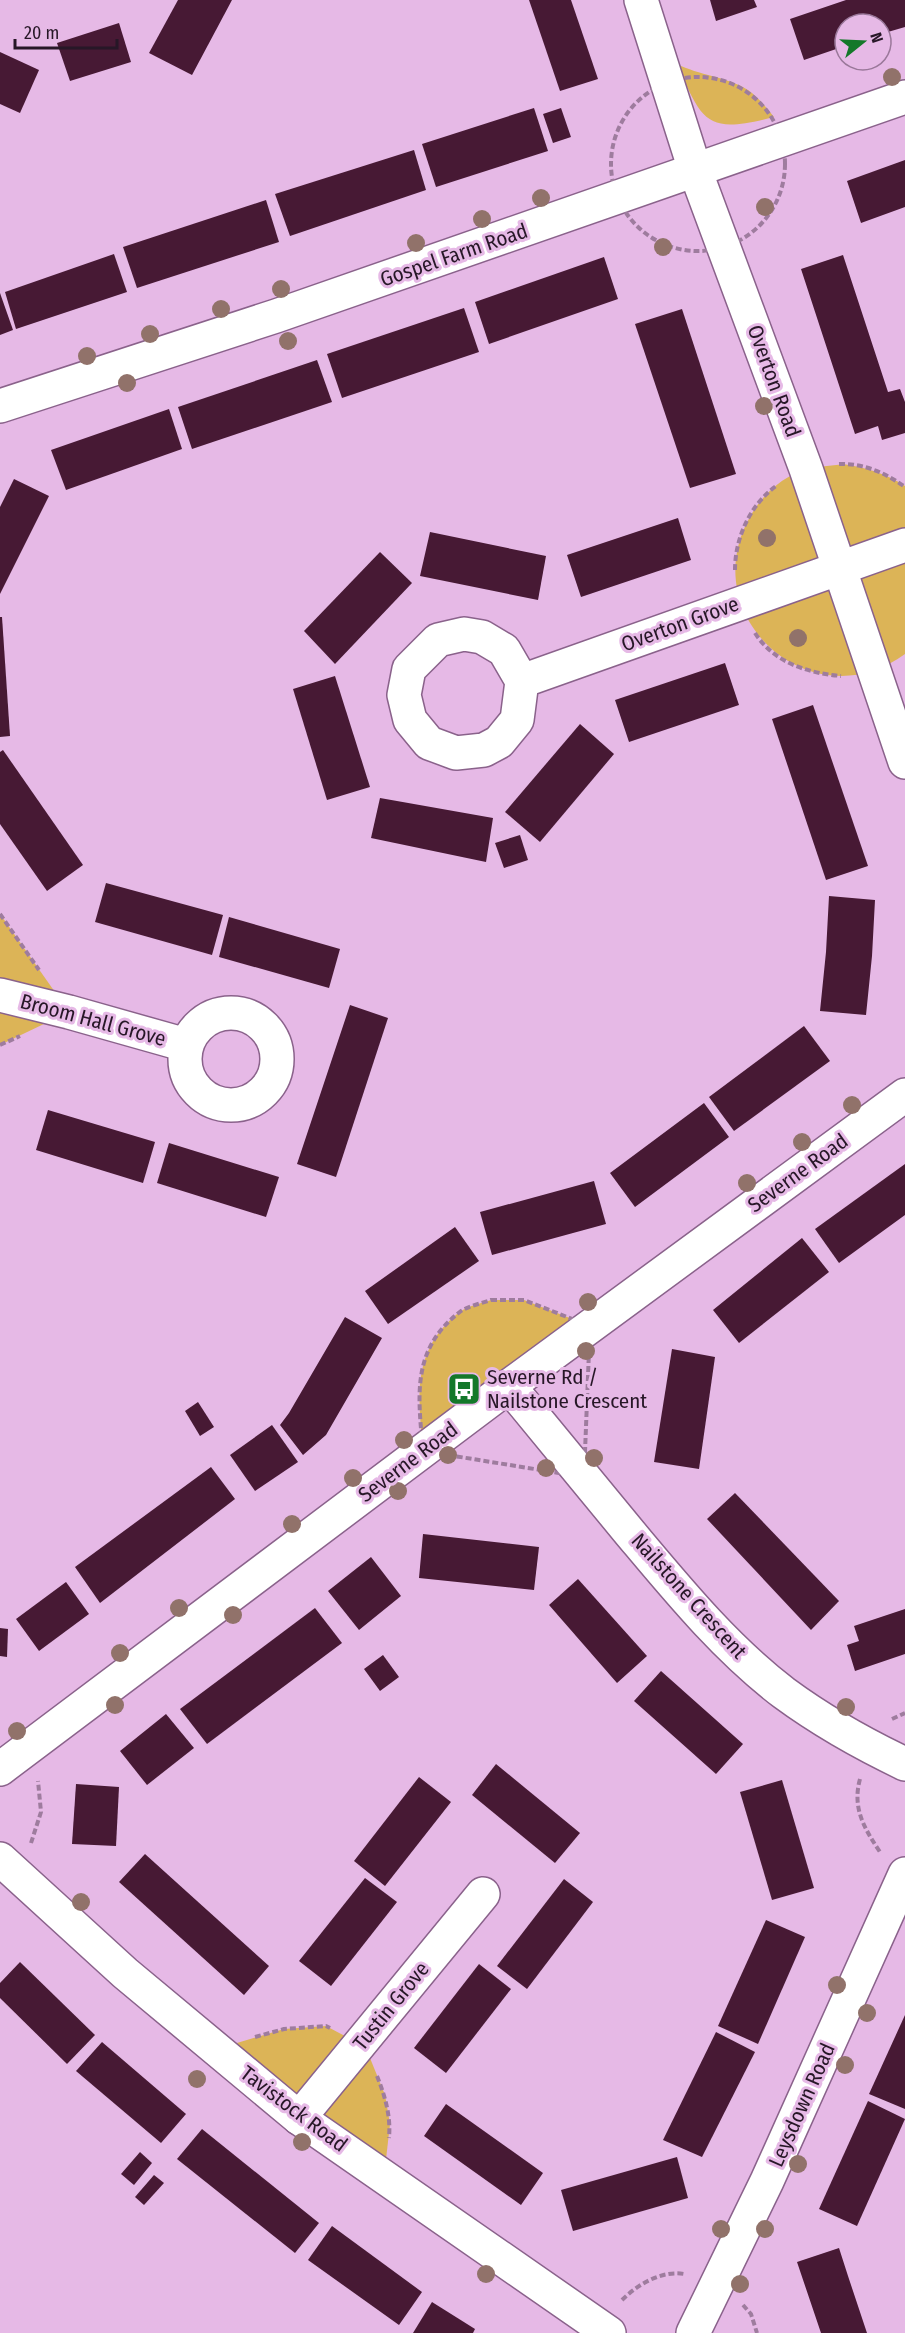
<svg xmlns="http://www.w3.org/2000/svg" width="905" height="2333" font-family="'Fira Sans Condensed',sans-serif">
<style>
.green{fill:#dcb457}
.building{fill:#471934}
.lines{fill:none;stroke-linecap:round;stroke-linejoin:round}
.minor-casing{stroke:#8a628b;stroke-width:36}
.path{stroke:#9e7c9e;stroke-width:4;stroke-dasharray:6 3;stroke-linecap:butt}
.minor{stroke:#fff;stroke-width:33}
.tree{fill:#91726a}
.labels{text-anchor:middle;stroke-width:6;stroke-linejoin:round;paint-order:stroke}
.street-label{font-size:21px;fill:#271727;stroke:#e6b9e6}
.poi-label{font-size:21px;fill:#271727;stroke:#e6b9e6;text-anchor:start}
</style>
<rect width="100%" height="100%" fill="#e6b9e6"/>
<g class="green">
<path d="M677 64C698 75 728 77 748 90 758 97 766 107 774 117 707 134 703 124 677 64Z"/>
<path d="M843 464C867 468 885 473 905 486V654C812 723 692 616 751 515 763 494 783 476 807 469 818 466 831 466 843 464Z"/>
<polygon points="0,914 69,1012 0,1045"/>
<path d="M491 1300H524L590 1326 423 1451C418 1395 411 1349 461 1311 469 1306 482 1303 491 1300Z"/>
<polygon points="326,2026 360,2044 370,2058 385,2095 390,2124 384,2177 217,2049 284,2029"/>
</g>
<g class="building">
<polygon points="178,0 232,0 192,75 149,53"/>
<polygon points="529,0 571,0 598,79 560,91"/>
<polygon points="710,0 754,0 757,7 716,21"/>
<polygon points="846,0 905,0 905,27 881,34 881,24 845,24 845,46 804,60 790,19"/>
<polygon points="119,23 131,62 70,81 57,43"/>
<polygon points="0,52 39,70 20,113 0,104"/>
<polygon points="534,108 548,151 436,187 422,144"/>
<polygon points="561,108 571,137 553,143 543,114"/>
<polygon points="414,150 426,190 290,236 275,194"/>
<polygon points="905,160 905,207 861,223 847,181"/>
<polygon points="266,200 279,242 137,288 123,247"/>
<polygon points="114,254 127,292 16,329 5,292"/>
<polygon points="843,255 888,392 900,389 905,402 905,433 882,440 878,426 855,434 801,269"/>
<polygon points="604,257 618,299 489,344 475,302"/>
<polygon points="0,293 13,330 0,335"/>
<polygon points="464,308 479,352 342,398 327,354"/>
<polygon points="682,309 736,474 690,488 635,324"/>
<polygon points="317,360 332,402 192,449 178,407"/>
<polygon points="169,409 182,449 66,490 51,450"/>
<polygon points="14,479 49,496 0,594 0,507"/>
<polygon points="678,518 691,560 581,597 567,555"/>
<polygon points="430,532 546,556 538,600 420,576"/>
<polygon points="380,552 412,583 335,664 304,631"/>
<polygon points="0,617 2,617 10,736 0,737"/>
<polygon points="725,663 739,705 629,742 615,700"/>
<polygon points="335,676 370,787 327,800 293,689"/>
<polygon points="813,705 868,866 826,880 772,719"/>
<polygon points="580,724 614,754 540,842 505,812"/>
<polygon points="3,750 83,865 47,891 0,824 0,752"/>
<polygon points="380,798 493,818 486,862 371,838"/>
<polygon points="520,835 528,860 504,868 495,843"/>
<polygon points="106,883 223,915 212,955 95,922"/>
<polygon points="829,896 875,900 872,956 866,1015 820,1011 826,952"/>
<polygon points="229,917 340,949 329,988 219,957"/>
<polygon points="350,1005 388,1018 336,1177 297,1164"/>
<polygon points="804,1026 830,1061 734,1131 709,1097"/>
<polygon points="704,1103 729,1137 635,1207 610,1173"/>
<polygon points="48,1110 155,1142 143,1183 36,1150"/>
<polygon points="169,1143 279,1177 266,1217 157,1183"/>
<polygon points="905,1164 905,1215 839,1263 815,1229"/>
<polygon points="594,1181 606,1224 492,1255 480,1212"/>
<polygon points="455,1227 479,1261 388,1324 365,1291"/>
<polygon points="802,1238 829,1272 739,1343 713,1310"/>
<polygon points="345,1317 382,1338 326,1435 303,1455 280,1425 289,1413"/>
<polygon points="672,1349 715,1357 699,1469 654,1462"/>
<polygon points="198,1402 214,1427 200,1436 185,1411"/>
<polygon points="272,1425 298,1462 255,1491 230,1455"/>
<polygon points="211,1467 235,1499 100,1603 75,1567"/>
<polygon points="735,1493 839,1601 811,1630 707,1519"/>
<polygon points="423,1534 539,1547 534,1590 419,1578"/>
<polygon points="371,1557 401,1596 359,1630 328,1591"/>
<polygon points="578,1579 647,1656 617,1683 549,1605"/>
<polygon points="66,1582 89,1614 39,1651 16,1619"/>
<polygon points="315,1608 342,1643 207,1744 180,1709"/>
<polygon points="905,1609 905,1654 855,1671 847,1645 859,1641 854,1626"/>
<polygon points="0,1628 8,1629 7,1657 0,1656"/>
<polygon points="383,1655 399,1677 380,1691 364,1669"/>
<polygon points="661,1671 743,1744 716,1774 634,1701"/>
<polygon points="166,1714 194,1748 147,1785 120,1751"/>
<polygon points="496,1764 580,1833 555,1863 472,1795"/>
<polygon points="419,1777 451,1802 385,1886 354,1861"/>
<polygon points="782,1780 814,1888 772,1900 740,1792"/>
<polygon points="76,1784 119,1787 116,1846 72,1844"/>
<polygon points="145,1854 269,1966 244,1995 119,1882"/>
<polygon points="365,1878 397,1902 331,1986 299,1961"/>
<polygon points="564,1879 593,1902 527,1989 497,1966"/>
<polygon points="766,1920 805,1937 758,2044 718,2026"/>
<polygon points="20,1962 95,2035 67,2064 0,1998 0,1983"/>
<polygon points="479,1964 511,1989 446,2073 414,2048"/>
<polygon points="905,2015 905,2109 869,2094"/>
<polygon points="716,2032 755,2052 702,2157 663,2140"/>
<polygon points="102,2042 186,2114 161,2143 76,2071"/>
<polygon points="868,2101 905,2119 857,2226 819,2209"/>
<polygon points="446,2104 543,2173 521,2205 424,2136"/>
<polygon points="202,2129 319,2223 295,2253 177,2159"/>
<polygon points="140,2152 152,2163 134,2185 121,2174"/>
<polygon points="677,2157 688,2198 573,2231 561,2190"/>
<polygon points="154,2175 164,2183 144,2205 135,2197"/>
<polygon points="332,2226 422,2292 399,2325 308,2260"/>
<polygon points="839,2248 848,2276 867,2333 821,2333 797,2262"/>
<polygon points="432,2302 475,2329 473,2333 413,2333"/>
</g>
<g class="lines">
<g class="minor-casing">
<g id="minor">
<polyline points="641,0 695,170 806,469 905,762"/>
<polyline points="0,406 276,316 905,97"/>
<polyline points="522,681 504,650 482,637 464,634 438,640 409,669 404,695 410,720 429,743 456,753 484,750 499,742 517,720 522,681 905,545"/>
<polyline points="0,995 69,1012 186,1045"/>
<circle cx="231" cy="1059" r="46"/>
<path d="M509 1386C549 1435 590 1484 630 1533 677 1589 725 1648 784 1693 822 1721 863 1744 905 1764"/>
<polyline points="0,1769 509,1386 905,1095"/>
<polyline points="0,1859 125,1973 299,2118 609,2333"/>
<polyline points="299,2118 483,1894"/>
<polyline points="693,2333 767,2181 905,1874"/>
</g>
</g>
<g class="path">
<circle cx="698" cy="164" r="87"/>
<path d="M839 464C863 463 886 473 905 487"/>
<path d="M735 570C735 538 750 505 776 486"/>
<path d="M755 633C774 663 808 673 841 676"/>
<polyline points="0,914 39,970"/>
<polyline points="0,1045 20,1036"/>
<path d="M491 1300H524L590 1326 584 1477 423 1451C418 1395 411 1349 461 1311 469 1306 482 1303 491 1300Z"/>
<polyline points="892,1719 905,1713"/>
<path d="M860 1779C852 1808 864 1828 880 1852"/>
<polyline points="31,1843 41,1812 38,1781"/>
<polyline points="255,2037 284,2029 326,2026 330,2028"/>
<path d="M377 2076C385 2096 391 2116 389 2138"/>
<path d="M622 2300C637 2285 661 2270 684 2274"/>
<polyline points="743,2305 751,2314 757,2333"/>
</g>
<use href="#minor" class="minor"/>
</g>
<g class="tree">
<circle cx="892" cy="77" r="9"/>
<circle cx="541" cy="198" r="9"/>
<circle cx="765" cy="207" r="9"/>
<circle cx="482" cy="219" r="9"/>
<circle cx="416" cy="243" r="9"/>
<circle cx="663" cy="247" r="9"/>
<circle cx="281" cy="289" r="9"/>
<circle cx="221" cy="309" r="9"/>
<circle cx="150" cy="334" r="9"/>
<circle cx="288" cy="341" r="9"/>
<circle cx="87" cy="356" r="9"/>
<circle cx="127" cy="383" r="9"/>
<circle cx="764" cy="406" r="9"/>
<circle cx="767" cy="538" r="9"/>
<circle cx="798" cy="638" r="9"/>
<circle cx="852" cy="1105" r="9"/>
<circle cx="802" cy="1142" r="9"/>
<circle cx="747" cy="1183" r="9"/>
<circle cx="588" cy="1302" r="9"/>
<circle cx="586" cy="1351" r="9"/>
<circle cx="404" cy="1440" r="9"/>
<circle cx="448" cy="1455" r="9"/>
<circle cx="594" cy="1458" r="9"/>
<circle cx="546" cy="1468" r="9"/>
<circle cx="353" cy="1478" r="9"/>
<circle cx="398" cy="1491" r="9"/>
<circle cx="292" cy="1524" r="9"/>
<circle cx="179" cy="1608" r="9"/>
<circle cx="233" cy="1615" r="9"/>
<circle cx="120" cy="1653" r="9"/>
<circle cx="115" cy="1705" r="9"/>
<circle cx="846" cy="1707" r="9"/>
<circle cx="17" cy="1731" r="9"/>
<circle cx="81" cy="1902" r="9"/>
<circle cx="837" cy="1985" r="9"/>
<circle cx="867" cy="2013" r="9"/>
<circle cx="845" cy="2065" r="9"/>
<circle cx="197" cy="2079" r="9"/>
<circle cx="302" cy="2142" r="9"/>
<circle cx="798" cy="2164" r="9"/>
<circle cx="721" cy="2229" r="9"/>
<circle cx="765" cy="2229" r="9"/>
<circle cx="486" cy="2274" r="9"/>
<circle cx="740" cy="2284" r="9"/>
</g>
<defs>
<g id="bus-square" transform="scale(1.725)"><rect x="-9" y="-9" width="18" height="18" rx="4" fill="#14782a" stroke="#e6b9e6"/><path d="M-5-6H5V4H4V6H2V4H-2V6H-4V4H-5ZM-3.5-4V0h7V-4ZM-3.5 1.2v1.5H-2V1.2ZM2 1.2v1.5H3.5V1.2Z" fill="#fff"/></g>
</defs>
<g fill-rule="evenodd">
<use href="#bus-square" x="464" y="1389"/>
</g>
<g class="labels">
<g class="street-label">
<text transform="translate(454 255) rotate(-19)" y="7">Gospel Farm Road</text>
<text transform="translate(774 381) rotate(70)" y="7">Overton Road</text>
<text transform="translate(680 624) rotate(-20)" y="7">Overton Grove</text>
<text transform="translate(93 1020) rotate(15)" y="7">Broom Hall Grove</text>
<text transform="translate(798 1173) rotate(-36)" y="7">Severne Road</text>
<text transform="translate(408 1462) rotate(-37)" y="7">Severne Road</text>
<text transform="translate(689 1596) rotate(48)" y="7">Nailstone Crescent</text>
<text transform="translate(391 2006) rotate(-51)" y="7">Tustin Grove</text>
<text transform="translate(802 2105) rotate(-66)" y="7">Leysdown Road</text>
<text transform="translate(294 2109) rotate(37)" y="7">Tavistock Road</text>
</g>
<g class="poi-label">
<text x="487" y="1384">Severne Rd /<tspan x="487" dy="24">Nailstone Crescent</tspan></text>
</g>
</g>
<g transform="translate(863 42) rotate(72)"><circle r="28" fill="#e6b9e6" stroke="#9a789a" stroke-width="1.5"/>
<path d="M0-4.5L10 22L0 15L-10 22Z" fill="#14782a"/>
<text y="-9" font-size="16" font-weight="bold" text-anchor="middle" fill="#271727">N</text>
</g>
<path d="M15 39v9h102v-9" fill="none" stroke="#271727" stroke-width="3"/>
<text x="24" y="39" font-size="18" fill="#271727" stroke="#e6b9e6" stroke-width="4.5" paint-order="stroke">20 m</text>
</svg>
